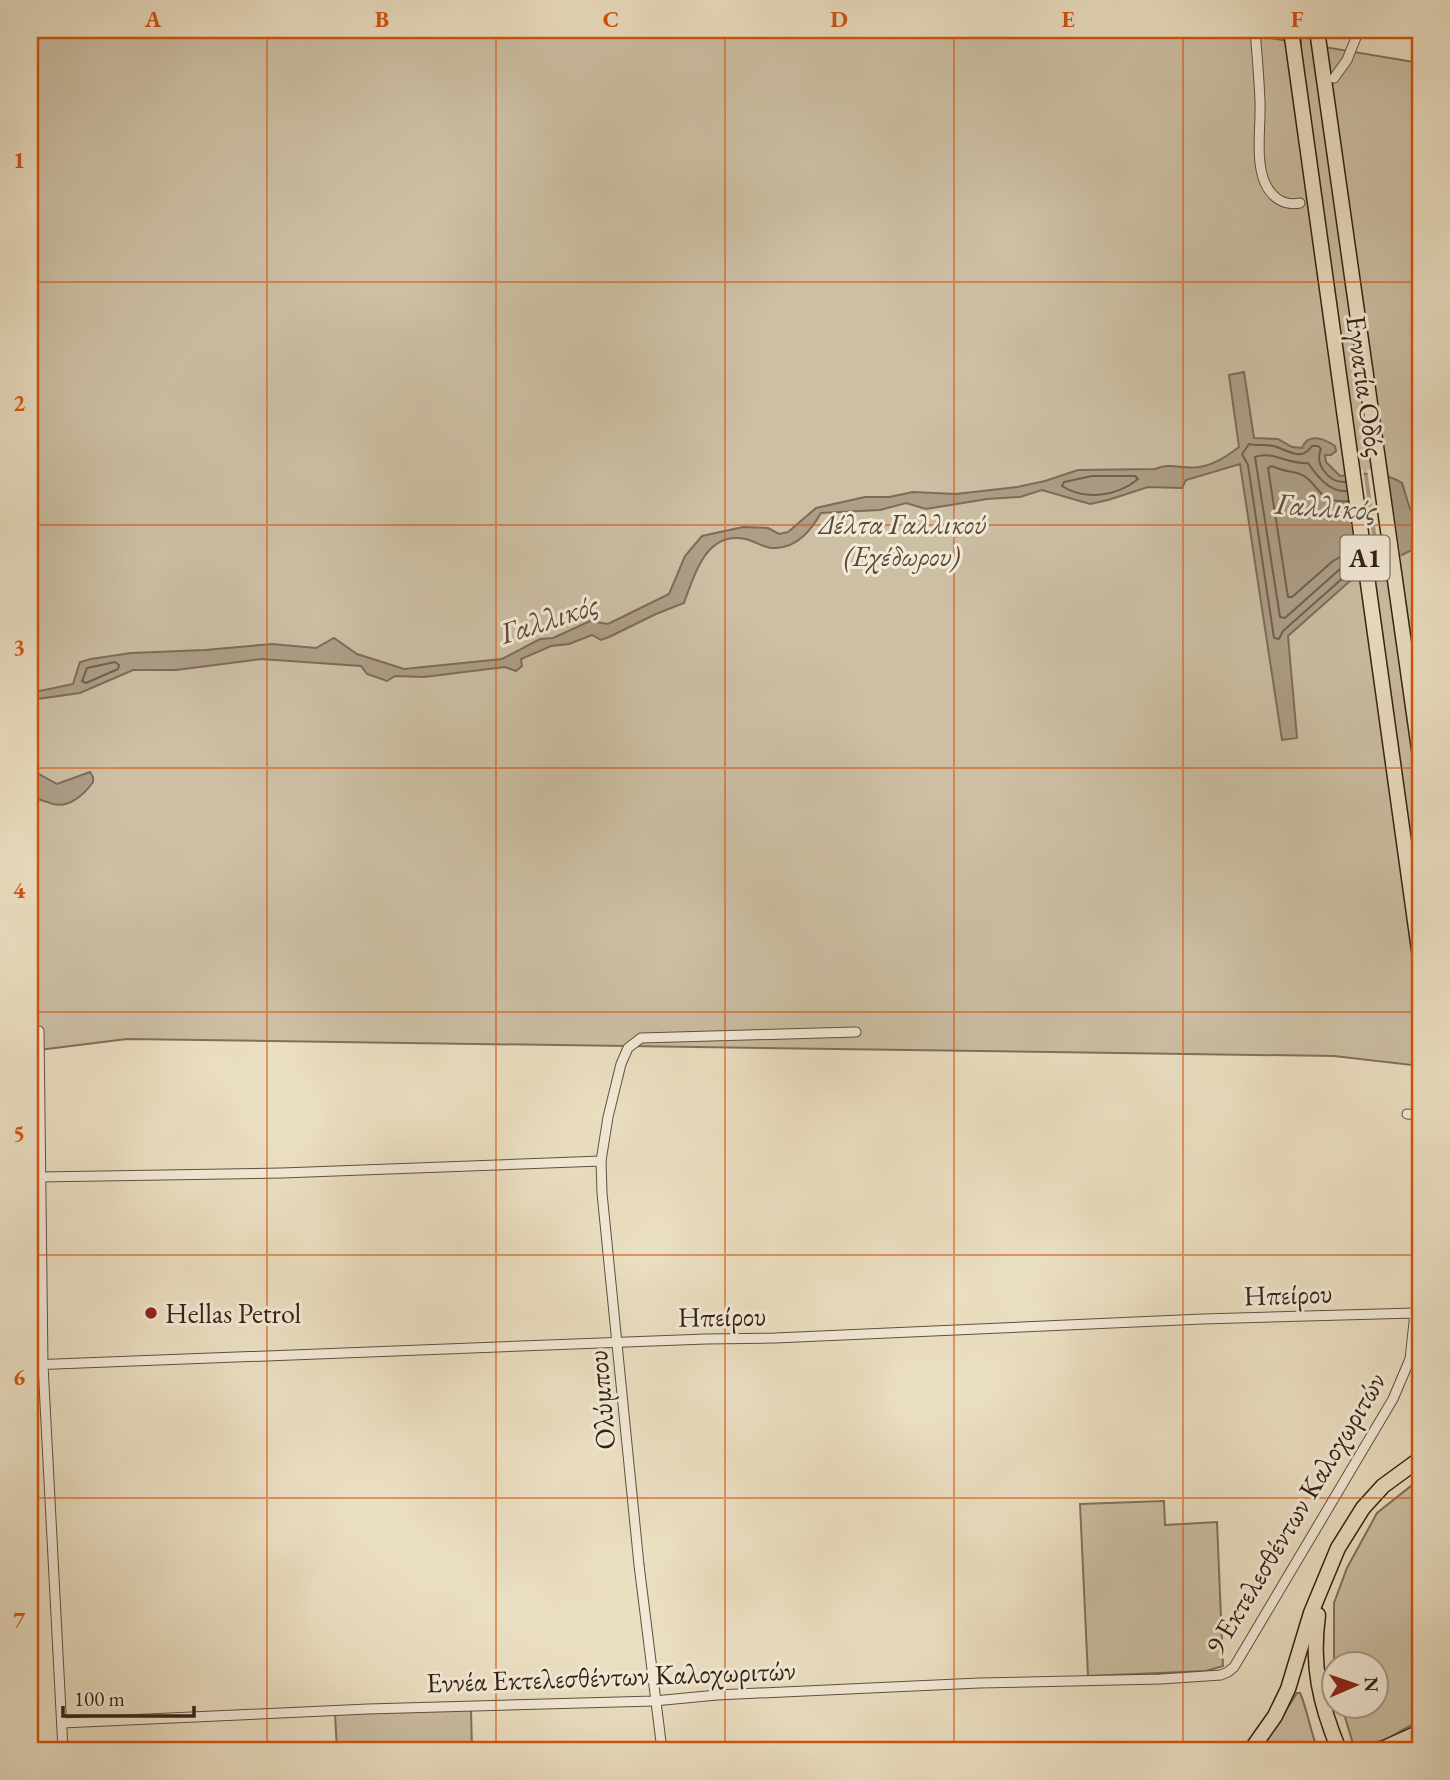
<svg xmlns="http://www.w3.org/2000/svg" width="1450" height="1780" font-family="'EB Garamond',serif">
<style>
.green{fill:#ccbfa4;stroke:#80705c;stroke-width:2}
.water{fill:#ac9e87;stroke:#7c6c59;stroke-width:2}
.pier{fill:#ebdfc2}
.lines{fill:none;stroke-linecap:round;stroke-linejoin:round}
.shore{stroke:#70604e;stroke-width:2}
.minor-casing{stroke:#615040;stroke-width:11}
.highway-casing{stroke:#332114;stroke-width:17}
.minor{stroke:#f2ead7;stroke-width:9}
.highway{stroke:#ebdfc2;stroke-width:14}
.grid{fill:none;stroke:#d6530d;stroke-width:2;stroke-opacity:0.55}
.poi-dot{fill:#8f2418;stroke:#f2ead7;stroke-width:2.5}
.labels{text-anchor:middle;stroke-width:6;stroke-linejoin:round;paint-order:stroke}
.shield{fill:#f2ead7;stroke:#6c5d4e;stroke-width:2}
.shield-label{font-size:26px;font-weight:bold;fill:#332114}
.street-label{font-size:28px;fill:#332114;stroke:#f2ead7}
.park-label{font-size:28px;font-style:italic;fill:#594838;stroke:#f2ead7}
.poi-label{font-size:28px;fill:#332114;stroke:#f2ead7;text-anchor:start}
.water-label{font-size:30px;font-style:italic;fill:#5d4d3c;stroke:#f2ead7}
.neatline{fill:none;stroke:#d6530d;stroke-width:2.5}
.grid-label{font-size:23px;text-anchor:middle;font-weight:bold;fill:#d6530d}
</style>
<rect width="100%" height="100%" fill="#ebdfc2"/>
<filter id="stains"><feTurbulence type="fractalNoise" baseFrequency=".00286" numOctaves="4"/><feColorMatrix values="0 0 0 0 .2 0 0 0 0 .09 0 0 0 0 .02 0 0 0 .5 -.17"/></filter>
<radialGradient id="worn" r=".72"><stop offset=".6" stop-color="#630" stop-opacity="0"/><stop offset="1" stop-color="#630" stop-opacity=".3"/></radialGradient>
<g class="green">
<polygon points="30,30 1220,30 1301,43 1300,30 1309,30 1312,45 1420,63 1420,1066 1334,1056 127,1039 30,1051"/>
<polygon points="1420,1483 1420,1720 1385,1740 1354,1747 1342,1707 1376,1706 1376,1664 1334,1664 1334,1666 1334,1603 1347,1568 1377,1513 1411,1486"/>
<polygon points="1164,1501 1165,1525 1217,1522 1223,1666 1206,1671 1088,1676 1080,1504"/>
<path d="M1297 1693H1300C1308 1711 1310 1731 1318 1750H1261Z"/>
<polygon points="471,1709 472,1750 337,1750 335,1714"/>
</g>
<g class="water">
<path d="M1244 372 1254 438 1278 439 1292 447 1302 448C1308 432 1325 439 1335 446L1336 451 1331 455H1325L1326 462 1340 476C1362 473 1384 471 1402 483L1410 509 1420 519V546L1350 581 1288 636 1297 738 1282 740 1240 464 1186 480 1182 488 1148 487 1108 500 1090 504 1042 490 1020 497 987 499 926 509 906 503 880 510 821 513C811 530 798 547 776 548 764 549 756 541 745 539 706 531 694 575 684 603L656 614 609 637 601 640 592 635 569 644 551 646 521 659 522 666 516 671 505 667 424 677 395 676 387 681 367 674 361 666 261 659 176 670H133L80 693 30 700V693L73 684 80 662 91 659 131 653 205 650 272 644 316 648 334 638 357 654 404 669 502 659 540 639 553 638 590 621 608 624 669 594 685 556 702 536 743 527 768 528 779 534 788 532 816 508 865 497H889L913 492 956 494 1017 487 1045 481 1078 470 1155 469C1169 462 1184 470 1199 467 1214 465 1227 456 1239 447L1229 375Z"/>
<path d="M30 769 57 784 90 772 93 777V782C84 795 69 808 53 804 44 801 39 798 30 800Z"/>
</g>
<g class="pier">
<polygon points="1363,469 1377,571 1359,580 1344,472"/>
<polygon points="1367,469 1388,473 1401,559 1381,569"/>
</g>
<g class="lines">
<g class="shore">
<path d="M1092 476H1135L1138 479C1118 496 1085 501 1062 486L1064 482Z"/>
<path d="M1345 482C1329 483 1314 464 1321 449L1318 446H1312C1302 461 1291 452 1277 447 1268 444 1258 446 1249 444L1242 454 1248 465 1274 638 1279 639 1283 631 1345 576 1357 570"/>
<path d="M1346 491C1329 492 1317 476 1308 463 1289 465 1271 450 1255 457L1280 617 1285 618 1340 569 1356 560"/>
<path d="M1348 501C1316 504 1318 480 1300 474 1290 471 1282 471 1272 466L1268 468 1288 597H1292L1333 561 1354 549"/>
<polygon points="115,662 119,665 118,669 86,683 82,681 87,668"/>
</g>
<g class="minor-casing">
<g id="minor">
<path d="M1255 30C1257 54 1259 77 1260 101 1261 127 1255 160 1265 183 1272 198 1284 206 1300 203"/>
<polyline points="1334,78 1347,60 1359,30"/>
<polyline points="30,1031 39,1031 43,1365 63,1750"/>
<polyline points="1407,1114 1420,1115"/>
<polyline points="40,1177 282,1173 601,1161"/>
<polyline points="30,1365 706,1339 775,1338 1203,1319 1415,1313 1410,1359 1393,1399 1234,1667 1228,1672 1221,1675 1161,1679 979,1683 717,1695 654,1701 368,1709 62,1723"/>
<polyline points="662,1750 639,1565 602,1193 601,1161 608,1117 621,1064 628,1048 641,1038 856,1032"/>
</g>
</g>
<g class="highway-casing">
<g id="highway">
<polyline points="1291,30 1420,957"/>
<polyline points="1317,30 1420,756"/>
<path d="M1318 1615C1311 1665 1320 1704 1339 1750"/>
<polyline points="1251,1750 1275,1716 1288,1689 1311,1613 1338,1548 1363,1508 1383,1486 1420,1459"/>
<polyline points="1380,1750 1420,1732"/>
</g>
</g>
<use href="#minor" class="minor"/>
<use href="#highway" class="highway"/>
</g>
<path class="grid" d="M267 30V1750M496 30V1750M725 30V1750M954 30V1750M1183 30V1750M30 282H1420M30 525H1420M30 768H1420M30 1012H1420M30 1255H1420M30 1498H1420"/>
<circle class="poi-dot" cx="151" cy="1313" r="7"/>
<g class="labels">
<rect class="shield" x="1340.5" y="535.5" width="49" height="45" rx="5"/>
<g class="shield-label">
<text x="1365" y="567">Α1</text>
</g>
<g class="street-label">
<text transform="translate(1366 386) rotate(82)" y="10">Εγνατία Οδός</text>
<text transform="translate(1288 1294) rotate(-2)" y="10">Ηπείρου</text>
<text transform="translate(722 1316) rotate(-1)" y="10">Ηπείρου</text>
<text transform="translate(601 1400) rotate(-95)" y="10">Ολύμπου</text>
<text transform="translate(1295 1513) rotate(-59)" y="10">9 Εκτελεσθέντων Καλοχωριτών</text>
<text transform="translate(611 1676) rotate(-2)" y="10">Εννέα Εκτελεσθέντων Καλοχωριτών</text>
</g>
<g class="park-label">
<text x="902" y="534">Δέλτα Γαλλικού<tspan x="902" dy="32">(Εχέδωρου)</tspan></text>
</g>
<g class="poi-label">
<text x="165" y="1323">Hellas Petrol</text>
</g>
<g class="water-label">
<text transform="translate(1326 507) rotate(4)" y="10">Γαλλικός</text>
<text transform="translate(549 619) rotate(-18)" y="10">Γαλλικός</text>
</g>
</g>
<rect width="1450" height="1780" fill="none" stroke="#ebdfc2" stroke-width="77"/>
<g transform="translate(1355 1685) rotate(88)"><circle r="33" fill="#f2ead7" stroke="#a69a89" stroke-width="2"/>
<path d="M0-5L12 26L0 18L-12 26Z" fill="#8f2418"/>
<text y="-10" font-size="19" font-weight="bold" text-anchor="middle" fill="#332114">N</text>
</g>
<path d="M63 1706v10h131v-10" fill="none" stroke="#332114" stroke-width="3.5"/>
<text x="74" y="1706" font-size="21" fill="#332114" stroke="#f2ead7" stroke-width="5" paint-order="stroke">100 m</text>
<rect x="38" y="38" width="1374" height="1704" class="neatline"/>
<g class="grid-label">
<text x="153" y="27">A</text>
<text x="382" y="27">B</text>
<text x="611" y="27">C</text>
<text x="839" y="27">D</text>
<text x="1068" y="27">E</text>
<text x="1297" y="27">F</text>
<text x="19" y="168">1</text>
<text x="19" y="411">2</text>
<text x="19" y="655">3</text>
<text x="19" y="898">4</text>
<text x="19" y="1141">5</text>
<text x="19" y="1385">6</text>
<text x="19" y="1628">7</text>
</g>
<rect width="100%" height="100%" filter="url(#stains)"/>
<rect width="100%" height="100%" fill="url(#worn)"/>
</svg>
